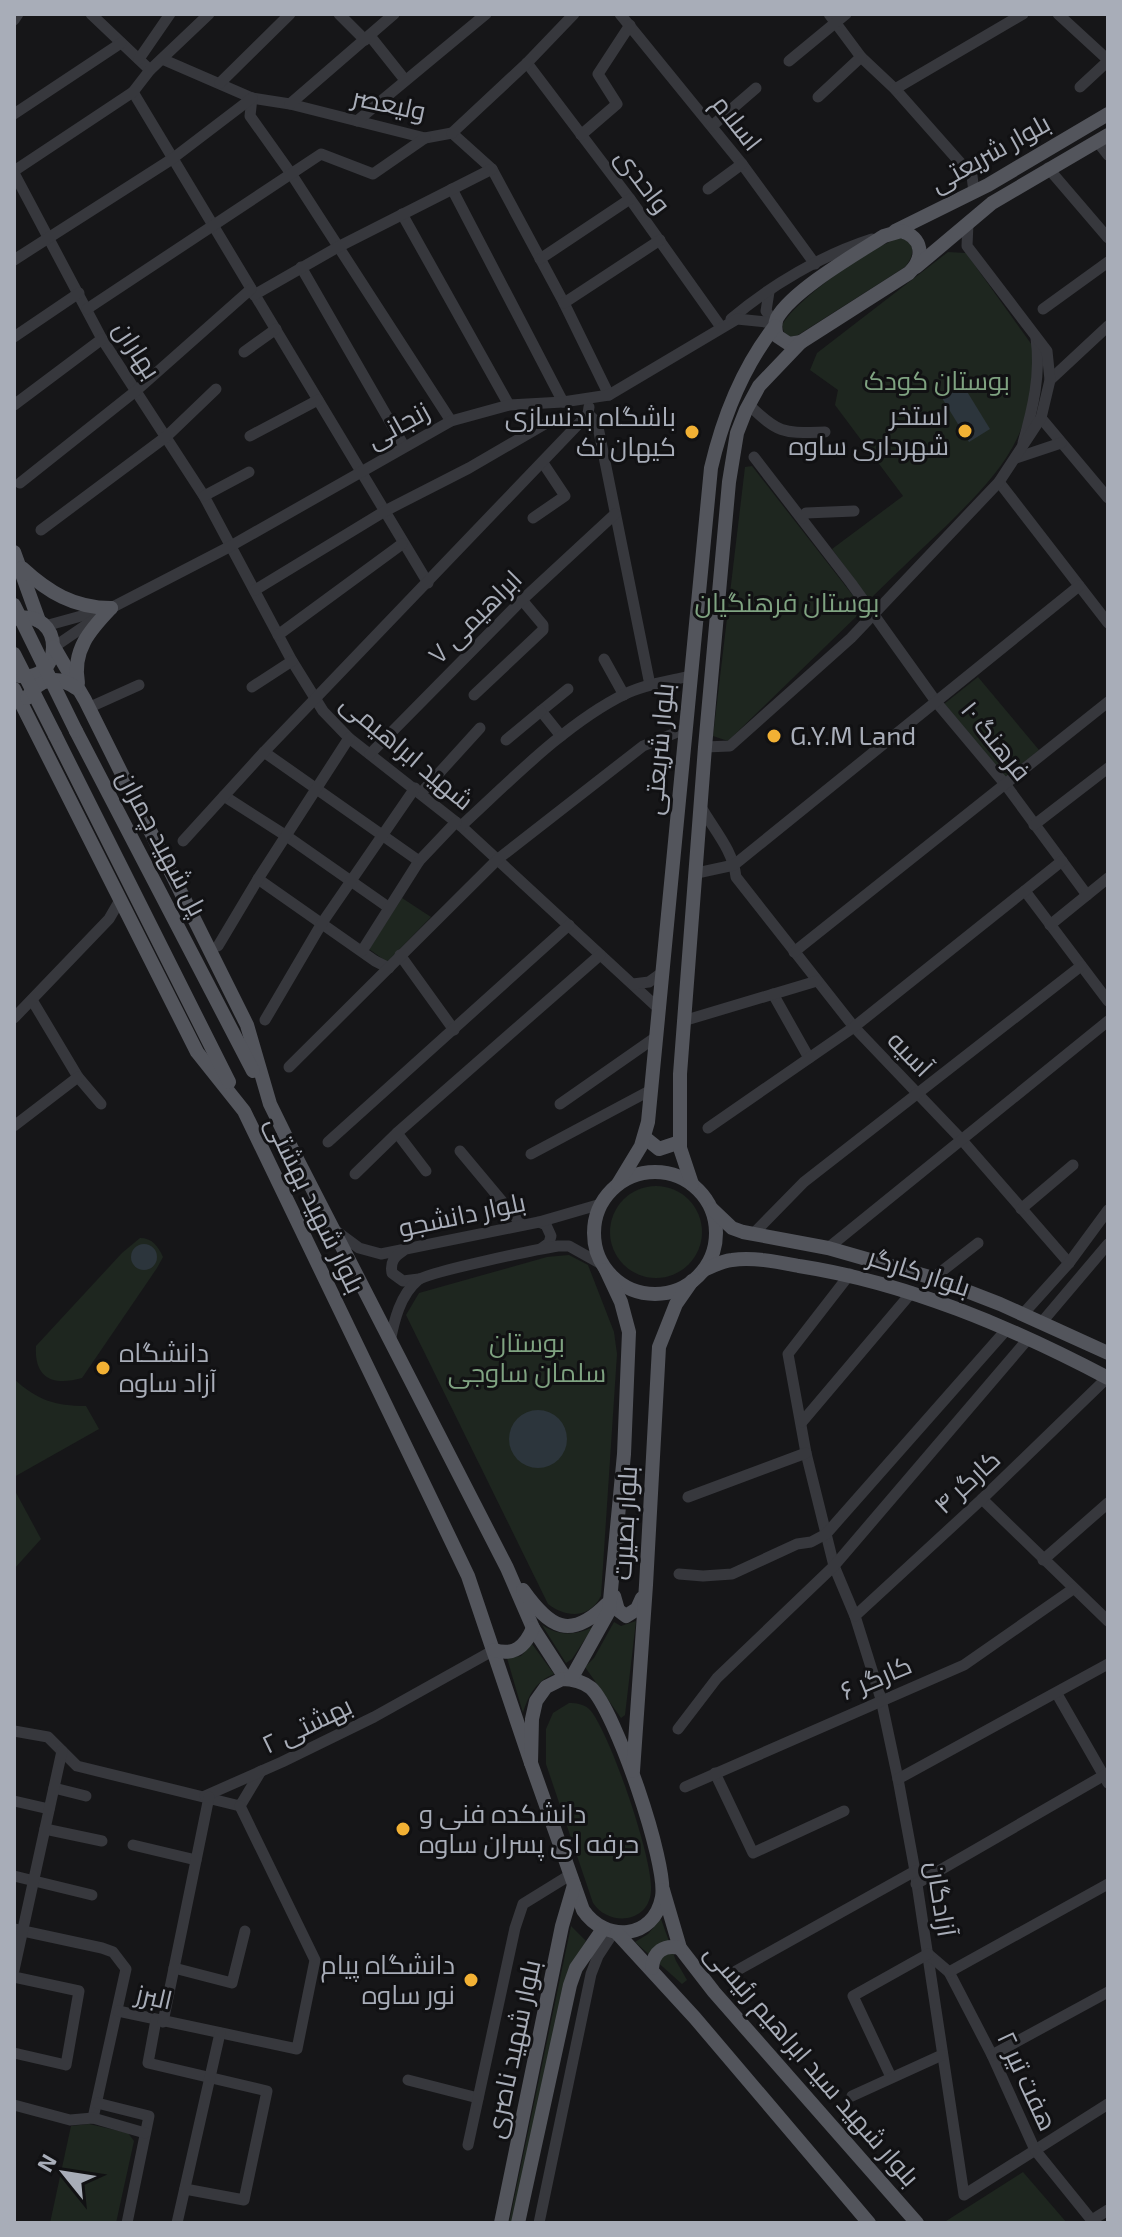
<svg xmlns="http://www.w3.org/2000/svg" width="1122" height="2237" font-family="'Exo 2',Cairo,sans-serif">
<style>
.green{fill:#1e261f}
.water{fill:#2c353c}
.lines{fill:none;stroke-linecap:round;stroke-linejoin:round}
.minor{stroke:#37383d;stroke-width:11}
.major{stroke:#53555c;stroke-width:14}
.major-bridge{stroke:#53555c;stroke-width:14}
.poi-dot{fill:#f2b134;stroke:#111113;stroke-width:3}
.labels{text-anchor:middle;stroke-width:6;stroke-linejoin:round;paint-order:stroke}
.street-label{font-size:26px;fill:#a8adb8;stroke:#111113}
.park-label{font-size:26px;fill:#7fa381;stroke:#111113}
.poi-label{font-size:26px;fill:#a8adb8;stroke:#111113;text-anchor:end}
</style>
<rect width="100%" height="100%" fill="#161618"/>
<g class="green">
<path d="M900 238C917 243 914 256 905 267L798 335 790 337 784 332 782 325C795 300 873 245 900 238Z"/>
<path d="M948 252 966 253 1032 345C1035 360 1033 374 1031 389 1025 449 986 486 945 527 919 551 894 576 869 600L832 549 903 496 835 405 838 390 810 370 817 353Z"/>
<polygon points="752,466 858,602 860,613 728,741 713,736 745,467"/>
<polygon points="978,677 1039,750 1005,778 944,704"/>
<polygon points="402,898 431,917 387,962 369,949"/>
<circle cx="656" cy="1232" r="46"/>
<path d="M140 1238C152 1238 158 1246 163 1257L157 1268 82 1378C54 1386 34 1379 36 1346L122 1253Z"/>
<path d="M569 1255 588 1265 614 1332 617 1354 601 1596C589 1619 566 1618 548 1604L406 1315 419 1293 547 1257Z"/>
<path d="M14 1379C37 1400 55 1406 86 1406L99 1429 14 1477Z"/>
<polygon points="14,1489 41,1539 14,1569"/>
<polygon points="636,1621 625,1715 621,1718 585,1667 594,1658 614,1622 621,1626"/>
<path d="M542 1625C559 1636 575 1636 593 1627L572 1659 566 1663Z"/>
<path d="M532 1644 554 1674C536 1681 528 1696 523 1713L507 1658 521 1656Z"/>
<path d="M569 1703C577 1703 585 1704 591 1711 611 1737 653 1858 651 1891 649 1923 609 1927 593 1903L546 1764V1729L553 1713Z"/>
<polygon points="661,1919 676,1961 687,1980 682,1984 635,1942 648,1934"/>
<polygon points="571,1926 586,1941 569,1968 514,2223 509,2223"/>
<polygon points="89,2124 128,2133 134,2141 116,2223 50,2223 71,2126"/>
<polygon points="1023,2172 1067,2223 943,2223"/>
</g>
<g class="water">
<polygon points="963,385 990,429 969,442 942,398"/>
<circle cx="144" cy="1257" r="13"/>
<circle cx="538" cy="1439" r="29"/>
</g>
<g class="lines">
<g class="minor">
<polyline points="91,14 150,70"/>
<polyline points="339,14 365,40"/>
<polyline points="620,14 742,164 815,264"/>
<polyline points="829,14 861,57 895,89 972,176 974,192"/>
<polyline points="1058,14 1108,60"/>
<polyline points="14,20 18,14"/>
<polyline points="370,36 405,80"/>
<polyline points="139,59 170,14"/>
<polyline points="162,59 252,98 290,104 425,138 452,133 492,169 564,303 609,395"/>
<polyline points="789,61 846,14"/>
<polyline points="527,63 630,199 721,327"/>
<polyline points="220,83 290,14"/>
<polyline points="1080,87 1108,61"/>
<polyline points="895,89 1023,14"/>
<polyline points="133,92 428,583"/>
<polyline points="818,97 861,57"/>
<polyline points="252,98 250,116 292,175 451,421"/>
<polyline points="290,104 394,14"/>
<polyline points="14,114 121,43"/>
<polyline points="357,121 486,14"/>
<polyline points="712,126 756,88"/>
<polyline points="452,133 527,63 574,14"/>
<polyline points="581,135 617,104 598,74 630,25"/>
<polyline points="1097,141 1108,155"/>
<polyline points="1048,168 1108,238"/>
<polyline points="14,171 133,92 150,70 209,14"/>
<polyline points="14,173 102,339 204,496 292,661 323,711 349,738 461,826 658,1008"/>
<polyline points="452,189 563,402"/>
<polyline points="708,189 742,164"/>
<polyline points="402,214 509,405"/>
<polyline points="540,259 630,199"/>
<polyline points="14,260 172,159 252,98"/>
<polyline points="301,267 404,446"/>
<polyline points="769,292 766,311 775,323"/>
<polyline points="254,295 338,247 492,169"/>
<polyline points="564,303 660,240"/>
<polyline points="87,309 321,154 373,174 425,138"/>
<polyline points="1043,309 1108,262"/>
<path d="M731 319C771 285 822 255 872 239"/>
<polyline points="14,337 79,293"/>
<polyline points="244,352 276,329"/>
<polyline points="1050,380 1108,326"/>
<polyline points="14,405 102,339"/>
<path d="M749 405C780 435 784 433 825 432"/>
<polyline points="589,407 588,414 597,422 650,685"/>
<polyline points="1041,418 1108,498"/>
<polyline points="250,436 318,400"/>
<path d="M1023 443C1033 408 1041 374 1036 338"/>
<polyline points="754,457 851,583 937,703 1005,784 1087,895"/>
<polyline points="1016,458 1061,443"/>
<polyline points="999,482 1108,623"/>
<polyline points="20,483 137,390 251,289"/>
<polyline points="204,496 249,472"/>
<polyline points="533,518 565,496 543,463"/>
<polyline points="802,518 806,513 854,511"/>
<polyline points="41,530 167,436 216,389"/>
<polyline points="255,590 385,511 469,468 550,421"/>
<polyline points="45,626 103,610"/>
<polyline points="278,635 402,544"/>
<polyline points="54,647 111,608 229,547 451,421 509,405 563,402 609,395 737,319 775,323"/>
<polyline points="604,659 624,695"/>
<polyline points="252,687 292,661"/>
<polyline points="474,695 543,630 543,625 522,600"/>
<polyline points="88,708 139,685"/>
<polyline points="561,736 541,711 568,689"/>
<polyline points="506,740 541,711"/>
<polyline points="705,747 730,746 851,638 999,482 1041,418 1050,380 1047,351 967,246 968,223"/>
<polyline points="264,752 419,861"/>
<polyline points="370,754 522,600 615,514"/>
<polyline points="421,793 480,728"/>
<polyline points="224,796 288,837 388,907"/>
<path d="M701 807C714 830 733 850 736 877L854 1027 961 1139 1069 1263"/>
<polyline points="1034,825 1108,768"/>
<path d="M461 826C509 782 566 723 625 694 645 684 669 681 690 676"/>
<polyline points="183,841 264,752 588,414"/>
<polyline points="697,873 734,865 1079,586"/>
<polyline points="258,879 375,961 389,968"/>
<polyline points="1025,891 1108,1001"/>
<polyline points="1050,925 1108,878"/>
<polyline points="218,946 258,879 349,738"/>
<polyline points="362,951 419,861 456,822"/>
<polyline points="794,952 1108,702"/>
<polyline points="400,955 454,1030"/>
<polyline points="633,984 649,982 663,972"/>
<polyline points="773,994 809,1058"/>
<polyline points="32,1000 78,1077 101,1104"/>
<polyline points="14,1018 109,919 120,900"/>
<polyline points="265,1020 322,923 415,788"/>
<polyline points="683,1021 817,981"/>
<polyline points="289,1067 498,859 643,746 685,729"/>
<polyline points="560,1104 656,1037"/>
<polyline points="14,1126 78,1077"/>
<polyline points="708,1128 854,1027 1062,861"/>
<polyline points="397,1133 426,1171"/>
<polyline points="328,1142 569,925"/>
<polyline points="460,1151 521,1224"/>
<polyline points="531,1154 651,1090"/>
<polyline points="355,1174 397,1133 600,955"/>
<polyline points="1021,1209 1073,1165"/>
<polyline points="539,1222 546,1225 551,1236 549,1243 542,1248"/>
<polyline points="336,1231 359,1248 381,1254 539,1222 601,1204"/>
<polyline points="753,1234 804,1182 1081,966"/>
<polyline points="828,1248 1108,1021"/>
<path d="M403 1251C394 1257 390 1262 392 1273L403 1281 419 1279"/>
<polyline points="850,1274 788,1354 806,1453 834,1566 855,1616 881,1699 898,1779 915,1871 964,2195 1108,2104"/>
<polyline points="933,1278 978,1243"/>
<polyline points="1023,1314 1069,1263 1108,1210"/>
<polyline points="1042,1322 1108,1244"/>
<path d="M390 1342C394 1321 400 1295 418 1280 428 1272 539 1249 558 1246H569L603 1265"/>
<polyline points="802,1422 912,1292"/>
<polyline points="688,1497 806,1453"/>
<polyline points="982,1499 1108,1621"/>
<polyline points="1043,1560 1108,1503"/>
<polyline points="679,1574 703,1576 732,1574 797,1544 811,1542 826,1534 1007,1329"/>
<polyline points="855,1616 982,1499 1107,1378"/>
<polyline points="1057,1694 1108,1783"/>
<polyline points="678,1729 717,1678 834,1566 1028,1339"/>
<polyline points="14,1731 48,1737 77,1766 240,1806 261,1771"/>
<polyline points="715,1773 753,1853 844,1811"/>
<polyline points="898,1779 1108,1664"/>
<polyline points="685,1787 964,1665 1073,1589"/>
<polyline points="54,1788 86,1796"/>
<polyline points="205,1796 282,1762 374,1717 494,1650"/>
<polyline points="14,1801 49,1809"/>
<polyline points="45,1829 102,1841"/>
<polyline points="133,1845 196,1860"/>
<polyline points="14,1876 92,1895"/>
<polyline points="916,1884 1108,1773"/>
<polyline points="14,1929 102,1948 113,1952 126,1969 93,2118"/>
<polyline points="928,1954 949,1972 992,2055 1035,2150 1094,2223"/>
<polyline points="174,1968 232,1983 245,1931"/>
<polyline points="14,1970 62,1751"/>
<polyline points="736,1971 915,1871"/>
<polyline points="949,1972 1108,1884"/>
<polyline points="14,1977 79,1991 66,2065 14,2053"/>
<polyline points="118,2011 297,2049 315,1960 240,1806"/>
<polyline points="156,2020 148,2063 267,2091 244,2200 185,2189"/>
<polyline points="163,2022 209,1797"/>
<polyline points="992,2055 1108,1992"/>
<polyline points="891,2077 853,1996 928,1954"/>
<polyline points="408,2080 478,2098"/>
<polyline points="852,2096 942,2055"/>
<polyline points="97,2103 149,2116 127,2223"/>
<polyline points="14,2105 70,2120 93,2118 145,2133"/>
<polyline points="468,2145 515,1928 523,1904 570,1875"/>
<polyline points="1092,2220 1108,2210"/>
<polyline points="177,2223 220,2033"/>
<polyline points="539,2223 591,1974 598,1956 613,1933"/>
</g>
<g class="major">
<polyline points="895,231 988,185 1108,114"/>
<path d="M901 231C923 237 925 258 909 273L801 342 789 344 777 336C775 330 774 325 777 318 793 290 856 254 884 236Z"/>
<polyline points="916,267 992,203 1108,135"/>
<polyline points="14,552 39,621"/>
<path d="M22 568C48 592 74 608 111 608"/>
<path d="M14 619C66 606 66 688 14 675"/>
<polyline points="54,647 85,700 247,1025 270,1104 294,1153 507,1568 533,1628 566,1679"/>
<path d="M78 683C72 650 90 630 111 608"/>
<polyline points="14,689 197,1052 244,1111 433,1503 468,1576 531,1763"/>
<path d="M27 698C39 678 58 675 76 688"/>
<polyline points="76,731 253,1071"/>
<polyline points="55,735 229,1082"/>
<polyline points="644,1137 659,1149 680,1142"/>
<circle cx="655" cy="1233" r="61"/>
<path d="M618 1184 641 1146 648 1122 711 468C723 417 742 368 775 326"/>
<polyline points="692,1184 680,1148 680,1074 705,747 729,482 737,433 746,410 759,386 801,342"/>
<polyline points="712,1209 732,1228 743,1232 828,1248 933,1278 1000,1304 1108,1353"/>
<path d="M704 1270C713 1266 722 1261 732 1260 754 1257 778 1262 799 1266 908 1283 1011 1327 1108 1378"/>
<path d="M523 1590C550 1628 570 1641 607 1604"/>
<polyline points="614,1596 618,1610 626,1616 637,1609 642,1598"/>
<path d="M494 1650C514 1656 525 1647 533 1628"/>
<path d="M562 1679C573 1679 582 1681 591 1688 615 1710 668 1864 662 1897 654 1940 605 1943 583 1910L531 1763 532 1719 536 1701 546 1687Z"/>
<polyline points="571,1679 609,1611 624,1454 629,1332 621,1302 606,1270"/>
<polyline points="633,1771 646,1585 659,1347 676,1304 692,1281"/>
<polyline points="663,1890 680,1948 714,1992 917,2223"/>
<polyline points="617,1933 695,2018 869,2223"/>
<path d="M652 1968C653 1952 664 1944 680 1948"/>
<polyline points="501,2223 562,1926 574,1885"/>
<polyline points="518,2223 570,1985 576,1968 603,1929"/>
</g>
<g class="major-bridge">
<polyline points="14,605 76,731"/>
<polyline points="14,654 55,735"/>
</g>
</g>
<g class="poi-dot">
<circle cx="965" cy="431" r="8"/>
<circle cx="692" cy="432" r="8"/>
<circle cx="774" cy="736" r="8"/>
<circle cx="103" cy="1368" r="8"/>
<circle cx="403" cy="1829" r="8"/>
<circle cx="471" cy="1980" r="8"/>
</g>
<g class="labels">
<g class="street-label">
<text transform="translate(389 104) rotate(12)" y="9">ولیعصر</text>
<text transform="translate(737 123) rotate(52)" y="9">اسلام</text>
<text transform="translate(990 153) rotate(-29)" y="9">بلوار شریعتی</text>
<text transform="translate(643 181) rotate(53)" y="9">واحدی</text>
<text transform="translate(137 350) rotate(57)" y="9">بهاران</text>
<text transform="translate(398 425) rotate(-29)" y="9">زنجانی</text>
<text transform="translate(475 617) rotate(-45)" y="9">ابراهیمی ۷</text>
<text transform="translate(996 741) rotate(51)" y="9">فرهنگ ۱۰</text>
<text transform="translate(659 749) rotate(-85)" y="9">بلوار شریعتی</text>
<text transform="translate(407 752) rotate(40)" y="9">شهید ابراهیمی</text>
<text transform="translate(162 843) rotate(62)" y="9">پل شهید چمران</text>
<text transform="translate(910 1054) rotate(46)" y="9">آسیه</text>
<text transform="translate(315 1205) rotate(64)" y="9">بلوار شهید بهشتی</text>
<text transform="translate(462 1215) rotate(-12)" y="9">بلوار دانشجو</text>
<text transform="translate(919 1272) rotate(18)" y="9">بلوار کارگر</text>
<text transform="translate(967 1482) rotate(-43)" y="9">کارگر ۴</text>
<text transform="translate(625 1523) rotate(-87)" y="9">بلوار بصیرت</text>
<text transform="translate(876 1678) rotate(-23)" y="9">کارگر ۶</text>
<text transform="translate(307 1725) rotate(-26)" y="9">بهشتی ۲</text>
<text transform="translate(941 1899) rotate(81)" y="9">آزادگان</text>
<text transform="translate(154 1997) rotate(13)" y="9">البرز</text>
<text transform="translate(513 2049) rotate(-78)" y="9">بلوار شهید ناصری</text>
<text transform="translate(812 2065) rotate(49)" y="9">بلوار شهید سید ابراهیم رئیسی</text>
<text transform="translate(1027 2081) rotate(65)" y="9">هفت تیر ۲</text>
</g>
<g class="park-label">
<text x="937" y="390">بوستان کودک</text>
<text x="787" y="612">بوستان فرهنگیان</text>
<text x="527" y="1352">بوستان<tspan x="527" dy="30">سلمان ساوجی</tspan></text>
</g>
<g class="poi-label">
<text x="949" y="425">استخر<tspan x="949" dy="30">شهرداری ساوه</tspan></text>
<text x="676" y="426">باشگاه بدنسازی<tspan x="676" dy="30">کیهان تک</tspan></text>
<text x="790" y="745" text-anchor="start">G.Y.M Land</text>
<text x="119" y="1362" text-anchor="start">دانشگاه<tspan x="119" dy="30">آزاد ساوه</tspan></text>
<text x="419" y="1823" text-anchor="start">دانشکده فنی و<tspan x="419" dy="30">حرفه ای پسران ساوه</tspan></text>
<text x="455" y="1974">دانشگاه پیام<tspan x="455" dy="30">نور ساوه</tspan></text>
</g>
</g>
<rect width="1122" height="2237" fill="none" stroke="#a8adb8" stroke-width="32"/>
<g transform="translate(64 2173) rotate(300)" stroke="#111113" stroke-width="6" paint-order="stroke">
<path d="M0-6L14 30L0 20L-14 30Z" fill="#a8adb8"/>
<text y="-12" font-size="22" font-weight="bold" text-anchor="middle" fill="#a8adb8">N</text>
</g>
</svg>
